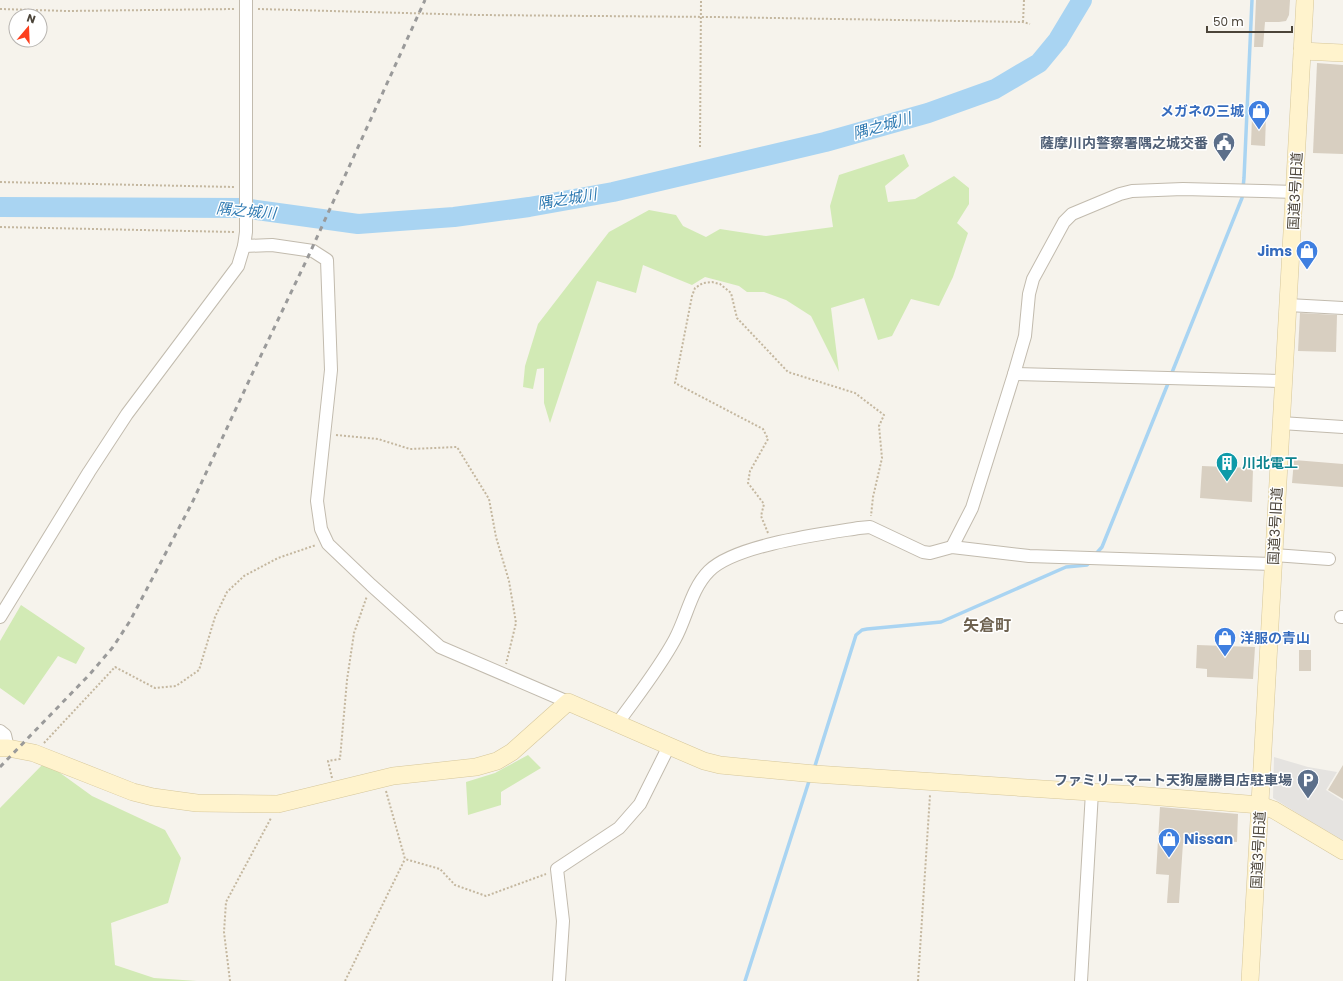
<svg xmlns="http://www.w3.org/2000/svg" width="1343" height="981" font-family="Poppins,'Noto Sans JP',sans-serif">
<style>
.green{fill:#d2eab5}
.parking{fill:#e5e3e0}
.lines{fill:none;stroke-linecap:round;stroke-linejoin:round}
.stream{stroke:#a9d4f2;stroke-width:3.5}
.river{stroke:#a9d4f2;stroke-width:20}
.building{fill:#d8cfc1}
.street-casing{stroke:#c2bbae;stroke-width:14}
.secondary-casing{stroke:#d6c79b;stroke-width:18}
.path{stroke:#c4b79f;stroke-width:2;stroke-dasharray:2 2;stroke-linecap:butt}
.street{stroke:#fff;stroke-width:12}
.secondary{stroke:#fff3cd;stroke-width:17}
.rail{stroke:#9a9a9a;stroke-width:3;stroke-dasharray:5 5;stroke-linecap:butt}
.labels{text-anchor:middle;stroke-width:3;stroke-linejoin:round;paint-order:stroke}
.shop-label{font-size:14px;font-weight:bold;fill:#366cbe;stroke:#fff;text-anchor:end}
.service-label{font-size:14px;font-weight:bold;fill:#4e5e75;stroke:#fff;text-anchor:end}
.street-label{font-size:14px;fill:#4b4439;stroke:#fff}
.culture-label{font-size:14px;font-weight:bold;fill:#0d838f;stroke:#fff;text-anchor:start}
.water-label{font-size:15px;font-style:italic;fill:#2e7ab2;stroke:#fff}
.quarter-label{font-size:16px;font-weight:bold;fill:#6e6250;stroke:#fff}
</style>
<rect width="100%" height="100%" fill="#f6f3ec"/>
<g class="green">
<polygon points="904,154 909,166 885,186 888,202 915,199 954,176 969,188 969,204 957,223 968,233 953,277 939,306 911,299 892,336 878,340 864,298 831,308 839,372 811,316 786,300 764,292 747,292 739,286 705,277 692,285 643,265 636,293 597,281 550,423 544,403 544,368 537,369 533,389 523,387 525,366 538,324 609,232 649,210 676,215 683,226 706,237 720,229 766,236 833,227 830,206 839,175"/>
<polygon points="21,605 85,648 76,664 58,656 24,705 0,688 0,641"/>
<polygon points="528,755 541,768 501,792 501,805 468,815 466,782 495,773"/>
<polygon points="45,762 92,796 165,830 181,858 168,903 111,923 115,965 154,978 197,981 0,981 0,808"/>
</g>
<polygon class="parking" points="1274,757 1308,767 1337,772 1326,790 1343,801 1343,842 1273,798"/>
<g class="lines">
<g class="stream">
<polyline points="1171,375 1242,198 1244,178 1252,0"/>
<polyline points="1095,555 1102,547 1169,381"/>
<polyline points="814,769 856,635 862,630 867,629 941,622 1066,567 1087,565 1090,562"/>
<polyline points="745,981 810,778"/>
</g>
<polyline class="river" points="0,207 243,208 358,224 454,217 529,207 613,192 825,142 928,113 995,89 1039,63 1058,40 1082,0"/>
</g>
<g class="building">
<polygon points="1256,0 1290,0 1289,15 1286,21 1279,22 1265,22 1263,47 1254,47"/>
<polygon points="1317,63 1343,65 1343,154 1313,153"/>
<polygon points="1252,116 1266,116 1265,146 1251,145"/>
<polygon points="1300,313 1337,315 1336,352 1298,351"/>
<polygon points="1294,460 1343,464 1343,487 1292,483"/>
<polygon points="1202,466 1253,468 1252,502 1200,498"/>
<polygon points="1197,645 1255,647 1253,679 1207,677 1207,669 1196,668"/>
<rect x="1299" y="650" width="12" height="21"/>
<polygon points="1343,765 1343,799 1328,790"/>
<polygon points="1160,807 1238,814 1237,842 1205,840 1205,844 1183,843 1179,903 1167,903 1169,875 1156,874"/>
</g>
<g class="lines">
<g class="street-casing">
<g id="street">
<polyline points="244,246 272,245 313,251 327,260 331,370 317,501 321,529 328,544 371,585 440,647 568,702"/>
<polyline points="1288,305 1343,308"/>
<polyline points="1014,374 1283,381"/>
<polyline points="1281,423 1343,427"/>
<polyline points="952,547 972,508 1014,374 1025,336 1029,294 1033,279 1064,222 1072,214 1120,194 1132,191 1183,189 1296,192"/>
<polyline points="1274,555 1329,559"/>
<polyline points="0,617 89,472 127,414 238,266 244,246 246,232 246,0"/>
<polyline points="1341,617 1343,617"/>
<path d="M617 724C637 696 659 669 675 639 687 617 691 589 709 571 735 545 821 534 859 528L870 527 923 552 930 553 952 547 1029 556 1273 564"/>
<polyline points="0,731 5,735 8,748"/>
<polyline points="559,981 563,921 557,869 619,828 640,804 669,746"/>
<polyline points="1081,981 1092,792"/>
</g>
</g>
<g class="secondary-casing">
<g id="secondary">
<polyline points="1302,51 1343,53"/>
<polyline points="0,748 8,748 34,753 133,792 153,797 197,803 278,804 393,776 476,767 497,761 512,752 568,702 669,746 704,761 720,765 815,774 1136,795 1260,805 1274,810 1343,851"/>
<polyline points="1250,981 1305,0"/>
</g>
</g>
<g class="path">
<polyline points="0,9 67,11 235,9"/>
<polyline points="258,9 478,15 713,17 1023,22 1030,24"/>
<polyline points="1023,22 1024,0"/>
<polyline points="700,147 701,0"/>
<polyline points="0,182 235,187"/>
<polyline points="0,227 235,232"/>
<polyline points="336,435 378,439 410,449 457,447 489,499 496,537 509,581 516,623 506,664"/>
<polyline points="768,533 761,516 764,504 748,483 750,471 768,439 763,429 675,383 692,296 695,288 703,283 712,282 720,284 731,293 737,318 788,372 855,393 884,415 879,426 882,458 873,497 871,516"/>
<polyline points="44,743 115,667 155,688 176,686 199,670 215,617 227,592 244,576 278,558 316,545"/>
<polyline points="332,778 328,761 340,759 347,680 354,633 367,596"/>
<polyline points="386,791 405,859 440,869 455,885 486,896 546,874"/>
<polyline points="230,981 224,932 226,902 271,818"/>
<polyline points="345,981 405,859"/>
<polyline points="918,981 930,795"/>
</g>
<use href="#street" class="street"/>
<use href="#secondary" class="secondary"/>
<polyline class="rail" points="0,767 90,674 113,647 130,621 192,503 254,370 308,257 425,0"/>
</g>
<defs>
<g id="shop-pin" transform="scale(1.15)"><path d="M0 17L-7.5 6A9.5 9.5 0 1 1 7.5 6Z" fill="#3f7fe0" stroke="#fff"/><path d="M-5-2.5h2.3a2.7 3.5 0 0 1 5.4 0H5L5.5 6h-11ZM-1.5-2.5h3a1.5 2.3 0 0 0-3 0Z" fill="#fff"/></g>
<g id="civic-pin" transform="scale(1.15)"><path d="M0 17L-7.5 6A9.5 9.5 0 1 1 7.5 6Z" fill="#5c6f8a" stroke="#fff"/><path d="M-.6-6.5H3V-4.5H.6V-3L4-1V1h2V6H-6V1h2V-1L-.6-3ZM-1.2 2.5V6h2.4V2.5Z" fill="#fff"/></g>
<g id="building-pin" transform="scale(1.15)"><path d="M0 17L-7.5 6A9.5 9.5 0 1 1 7.5 6Z" fill="#0f9aa8" stroke="#fff"/><path d="M-4-6H4V6H1V3H-1V6H-4ZM-2.5-4.3h1.7v1.8h-1.7ZM.8-4.3h1.7v1.8H.8ZM-2.5-1h1.7V.8h-1.7ZM.8-1h1.7V.8H.8Z" fill="#fff"/></g>
<g id="parking-pin" transform="scale(1.15)"><path d="M0 17L-7.5 6A9.5 9.5 0 1 1 7.5 6Z" fill="#5c6f8a" stroke="#fff"/><path d="M-3.5-5.5H1a3.5 3.5 0 0 1 0 7H-1V5.5H-3.5ZM-1-3.4V-.6H.8a1.4 1.4 0 0 0 0-2.8Z" fill="#fff"/></g>
</defs>
<g fill-rule="evenodd">
<use href="#shop-pin" x="1259" y="111"/>
<use href="#civic-pin" x="1224" y="143"/>
<use href="#shop-pin" x="1307" y="251"/>
<use href="#building-pin" x="1227" y="463"/>
<use href="#shop-pin" x="1225" y="638"/>
<use href="#parking-pin" x="1308" y="780"/>
<use href="#shop-pin" x="1169" y="839"/>
</g>
<g class="labels">
<g class="shop-label">
<text x="1244" y="116">メガネの三城</text>
<text x="1292" y="256">Jims</text>
<text x="1240" y="643" text-anchor="start">洋服の青山</text>
<text x="1184" y="844" text-anchor="start">Nissan</text>
</g>
<g class="service-label">
<text x="1208" y="148">薩摩川内警察署隅之城交番</text>
<text x="1292" y="785">ファミリーマート天狗屋勝目店駐車場</text>
</g>
<g class="street-label">
<text transform="translate(1295 191) rotate(-87)" y="5">国道3号旧道</text>
<text transform="translate(1275 526) rotate(-87)" y="5">国道3号旧道</text>
<text transform="translate(1258 850) rotate(-87)" y="5">国道3号旧道</text>
</g>
<g class="culture-label">
<text x="1242" y="468">川北電工</text>
</g>
<g class="water-label">
<text transform="translate(882 126) rotate(-16)" y="5">隅之城川</text>
<text transform="translate(567 199) rotate(-9)" y="5">隅之城川</text>
<text transform="translate(246 211) rotate(5)" y="5">隅之城川</text>
</g>
<g class="quarter-label">
<text x="987" y="631">矢倉町</text>
</g>
</g>
<g transform="translate(28 28) rotate(19)"><circle r="19" fill="#ffffff" stroke="#b7b4b0"/>
<path d="M0-3L7 15L0 10L-7 15Z" fill="#fc3f1d"/>
<text y="-6" font-size="11" font-weight="bold" text-anchor="middle" fill="#4b4439">N</text>
</g>
<path d="M1207 26v6h85v-6" fill="none" stroke="#4b4439" stroke-width="2"/>
<text x="1213" y="26" font-size="12" fill="#4b4439" stroke="#ffffff" stroke-width="3" paint-order="stroke">50 m</text>
</svg>
